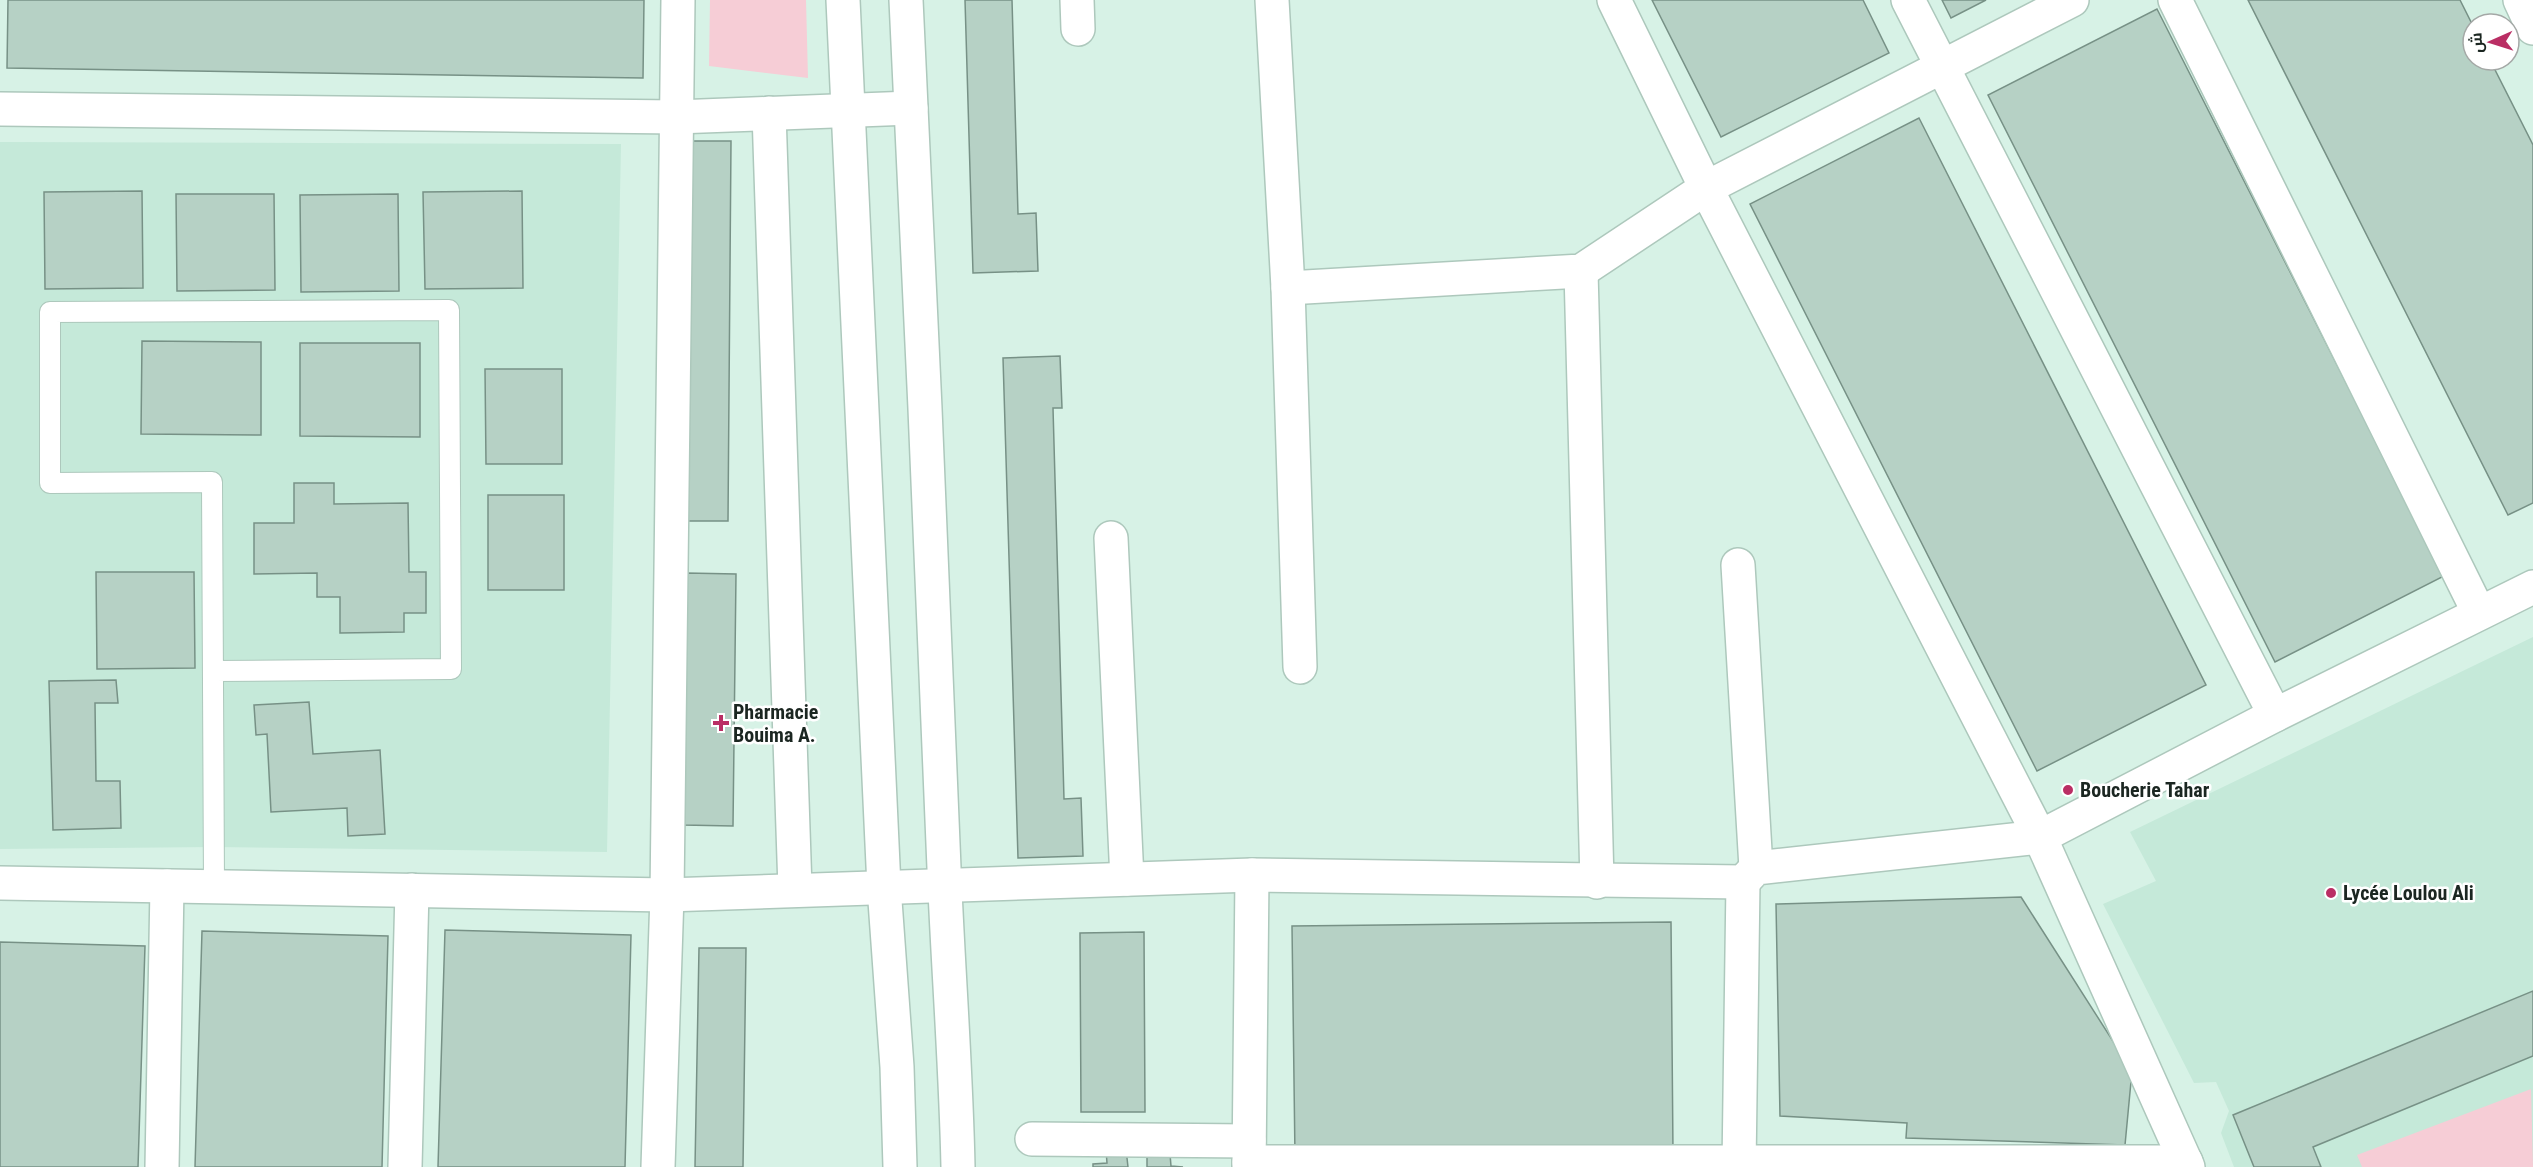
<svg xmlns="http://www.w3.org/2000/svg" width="2533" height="1167" font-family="'Roboto Condensed',Cairo,sans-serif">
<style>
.built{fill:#c5e9d9}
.green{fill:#f6cdd6}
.building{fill:#b6d1c5;stroke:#779186;stroke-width:1.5}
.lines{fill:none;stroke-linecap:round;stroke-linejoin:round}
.service-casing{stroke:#adc8bc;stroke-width:22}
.minor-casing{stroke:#adc8bc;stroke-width:36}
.tertiary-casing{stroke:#adc8bc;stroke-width:36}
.service{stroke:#fff;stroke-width:20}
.minor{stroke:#fff;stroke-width:33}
.tertiary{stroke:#fff;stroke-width:33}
.poi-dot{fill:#ba2e64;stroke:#fff;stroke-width:2}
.labels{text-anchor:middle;stroke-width:5;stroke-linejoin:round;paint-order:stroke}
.poi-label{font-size:20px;font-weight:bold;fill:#1b2621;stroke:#fff;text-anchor:start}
</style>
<rect width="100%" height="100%" fill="#d7f2e6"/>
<g class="built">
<polygon points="0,142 621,144 607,852 214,847 0,849"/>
<polygon points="2533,637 2533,1167 2234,1167 2221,1133 2229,1111 2216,1082 2194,1083 2103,904 2156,881 2130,832"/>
</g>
<g class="green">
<polygon points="710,0 806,0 808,78 709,66"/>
<polygon points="2531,1089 2533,1167 2362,1167 2357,1155"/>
</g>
<g class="building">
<polygon points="8,0 644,0 643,78 7,68"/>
<polygon points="965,0 1012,0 1018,214 1036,213 1038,271 973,273"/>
<polygon points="1652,0 1863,0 1889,53 1721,137"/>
<polygon points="1942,0 1986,0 1951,18"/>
<polygon points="2248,0 2460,0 2473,26 2473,60 2490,60 2533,145 2533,503 2508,515"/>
<polygon points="2157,9 2444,576 2275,662 1988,95"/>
<polygon points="1919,118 2206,685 2037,771 1750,204"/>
<polygon points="682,141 731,141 728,521 679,521"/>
<polygon points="142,191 143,288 45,289 44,192"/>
<polygon points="522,191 523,288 425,289 423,192"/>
<polygon points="176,194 274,194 275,290 177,291"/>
<polygon points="398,194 399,291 301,292 300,195"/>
<polygon points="142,341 261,342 261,435 141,434"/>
<polygon points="300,343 420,343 420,437 300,436"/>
<polygon points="1060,356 1062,408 1053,408 1064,799 1081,798 1083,856 1018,858 1003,358"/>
<polygon points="485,369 562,369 562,464 486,464"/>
<polygon points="294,483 334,483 334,504 408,503 409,572 426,572 426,613 404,613 404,632 340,633 340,597 317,597 317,573 254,574 254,523 294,523"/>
<rect x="488" y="495" width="76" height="95"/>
<polygon points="96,572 194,572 195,668 97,669"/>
<polygon points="686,573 736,574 733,826 683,825"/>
<polygon points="116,680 118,703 95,703 96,781 120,781 121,828 53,830 49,681"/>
<polygon points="309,702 313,754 380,750 385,834 348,836 347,808 271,812 267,734 256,735 254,705"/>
<polygon points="2021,897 2132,1071 2125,1145 1906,1138 1907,1123 1780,1116 1776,904"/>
<polygon points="1671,922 1673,1153 1295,1157 1292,926"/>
<polygon points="445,930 631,935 625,1167 438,1167"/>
<polygon points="202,931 388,936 382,1167 195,1167"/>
<polygon points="1144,932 1145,1112 1081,1112 1080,933"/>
<polygon points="0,942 145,946 138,1167 0,1167"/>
<polygon points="699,948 746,948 743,1167 695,1167"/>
<polygon points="2533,991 2533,1056 2313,1147 2321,1167 2254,1167 2233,1115"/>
<polygon points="1126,1149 1128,1167 1093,1167 1093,1164 1107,1163 1106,1150"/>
<polygon points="1170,1154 1171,1166 1183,1167 1147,1167 1147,1155"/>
</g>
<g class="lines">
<g class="service-casing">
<polyline id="service" points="213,671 451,669 449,310 50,312 50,483 212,482 214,887"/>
</g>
<g class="minor-casing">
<g id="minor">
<polyline points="1077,0 1078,29"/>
<polyline points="1272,0 1288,288 1300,667"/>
<polyline points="1614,0 1706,188 2040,837 2188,1167"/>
<polyline points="1908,0 2275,715"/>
<polyline points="2175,0 2479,613"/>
<polyline points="2520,0 2533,28"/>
<polyline points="0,109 676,117 911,108"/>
<polyline points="769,113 795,889"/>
<polyline points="1581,271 1597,882"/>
<polyline points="1288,288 1581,271 1706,188 2072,0"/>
<polyline points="1111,538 1127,879"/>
<polyline points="1738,565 1756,868"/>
<polyline points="0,883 667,895"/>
<polyline points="1032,1139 1249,1141"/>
<polyline points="1249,1162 2186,1162"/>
<polyline points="162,1167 167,886"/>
<polyline points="405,1167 412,890"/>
<polyline points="658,1167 667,895 678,0"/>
<polyline points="1249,1167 1252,875"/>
</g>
</g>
<g class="tertiary-casing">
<g id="tertiary">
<polyline points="843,0 884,887 897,1067 900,1167"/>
<path d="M906 0C920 289 933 579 944 868 948 968 956 1067 958 1167"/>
<polyline points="667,895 1252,875 1743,882 1756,868 2040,837 2275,715 2533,587"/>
<polyline points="1739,1167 1743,882"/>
</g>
</g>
<use href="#service" class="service"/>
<use href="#minor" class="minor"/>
<use href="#tertiary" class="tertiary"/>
</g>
<g class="poi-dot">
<path d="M718 714h6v6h6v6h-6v6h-6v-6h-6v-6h6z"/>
<circle cx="2068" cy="790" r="6"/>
<circle cx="2331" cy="893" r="6"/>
</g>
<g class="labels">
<g class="poi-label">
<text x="733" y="719">Pharmacie<tspan x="733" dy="23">Bouima A.</tspan></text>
<text x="2080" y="797">Boucherie Tahar</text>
<text x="2343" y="900">Lycée Loulou Ali</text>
</g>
</g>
<g transform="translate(2491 42) rotate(267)"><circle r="28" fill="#ffffff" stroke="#a4a8a6" stroke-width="1.5"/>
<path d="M0-4.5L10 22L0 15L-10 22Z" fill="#ba2e64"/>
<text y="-9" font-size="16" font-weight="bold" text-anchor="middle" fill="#1b2621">ش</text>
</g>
</svg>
